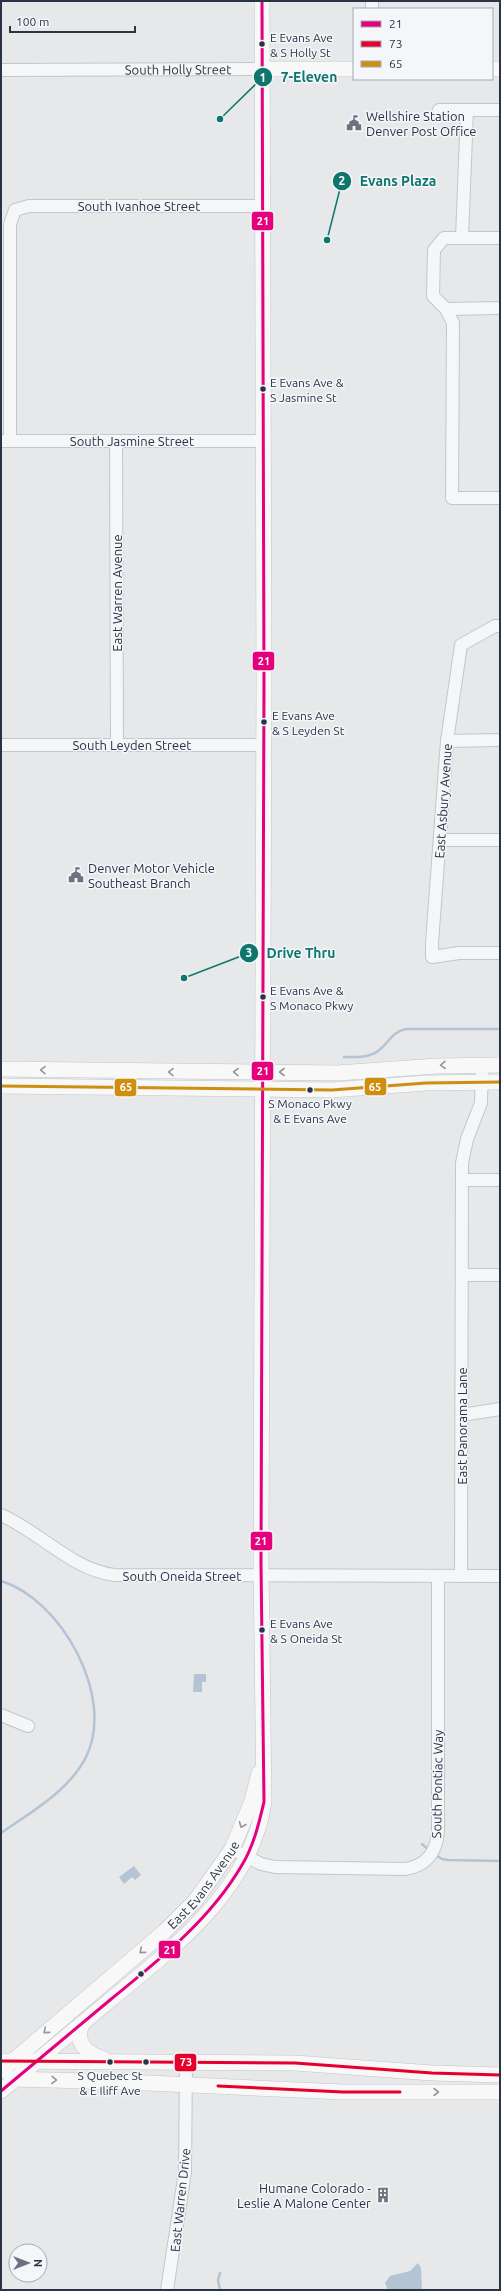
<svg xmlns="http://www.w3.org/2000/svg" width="501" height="2291" font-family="Ubuntu,sans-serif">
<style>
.water{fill:#b4c4d5}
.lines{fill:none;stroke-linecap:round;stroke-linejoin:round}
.stream{stroke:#b4c4d5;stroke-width:2.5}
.minor-casing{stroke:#c4c6c8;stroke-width:14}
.major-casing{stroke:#c2c5c8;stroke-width:16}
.minor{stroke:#f5f6f7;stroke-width:12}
.major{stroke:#f8f8f8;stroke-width:15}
.bus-1-casing{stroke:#f4f6f9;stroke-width:6}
.bus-2-casing{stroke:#f4f6f9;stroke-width:6}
.bus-3-casing{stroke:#f4f6f9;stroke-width:6}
.bus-1{stroke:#e5007d;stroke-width:3}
.bus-2{stroke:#e4002b;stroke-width:3}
.bus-3{stroke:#ce8f0e;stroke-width:3}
.oneway{stroke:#92969e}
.bus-dot{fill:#2b3445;stroke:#f4f6f9;stroke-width:1.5}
.labels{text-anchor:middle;stroke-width:3;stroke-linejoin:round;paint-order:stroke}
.bus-label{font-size:12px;fill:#2b3445;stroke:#f4f6f9;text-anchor:start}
.street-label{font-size:13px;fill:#2b3445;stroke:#f4f6f9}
.poi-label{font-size:13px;fill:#2b3445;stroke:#f4f6f9;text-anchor:start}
.leader{fill:none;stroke:#0f766e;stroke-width:1.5}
.callout-dot{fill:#0f766e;stroke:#f4f6f9;stroke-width:1.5}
.mark-label{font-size:12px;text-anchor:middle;font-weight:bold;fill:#fff}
.callout-label{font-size:14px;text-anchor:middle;font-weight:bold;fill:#0f766e;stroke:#f4f6f9;stroke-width:3;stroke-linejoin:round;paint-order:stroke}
.line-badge{stroke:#f4f6f9;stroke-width:1.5}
.badge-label{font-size:11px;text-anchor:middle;font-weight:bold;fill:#fff}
</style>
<rect width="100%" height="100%" fill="#e6e8ea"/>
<g class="water">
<polygon points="194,1674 206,1674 206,1682 202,1682 202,1692 193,1692"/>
<polygon points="134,1866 141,1875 135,1880 132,1877 124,1884 119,1877"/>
<polygon points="418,2263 421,2268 422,2290 388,2290 385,2283 390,2276 410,2271"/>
</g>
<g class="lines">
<g class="stream">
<path d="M344 1057C355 1057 369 1058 378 1051 389 1043 391 1032 406 1029H500"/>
<path d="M1 1581C61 1599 116 1697 86 1757 69 1791 31 1812 1 1833"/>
<polyline points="422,1844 429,1850"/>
<polyline points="434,1854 442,1859 448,1860 500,1861"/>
<polyline points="220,2290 218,2280 220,2273"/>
</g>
<g class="minor-casing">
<g id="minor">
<polyline points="372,1 372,9"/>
<path id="s1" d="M1 70 262 69"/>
<polyline points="439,110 500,110"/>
<polyline points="467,110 462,238 444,238 434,250 433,296 446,309 453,323 452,498 500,498"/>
<polyline points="462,238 500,238"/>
<polyline points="446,309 500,308"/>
<polyline points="1,441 264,441"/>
<polyline points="10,441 10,224 15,210 29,206 263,206"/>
<polyline points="116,441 117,745"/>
<polyline points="500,626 495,626 461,645 447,741 432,943 432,957 459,953 500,953"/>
<polyline points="447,741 500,740"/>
<polyline points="1,745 264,745"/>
<polyline points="440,840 500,840"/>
<polyline points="462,1180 500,1180"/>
<polyline points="462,1275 500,1275"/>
<polyline points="462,1415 500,1409"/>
<path d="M1 1515C40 1532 71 1569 114 1575L500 1576"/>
<polyline points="461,1576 462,1163 467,1139 481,1103 482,1065"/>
<polyline points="1,1715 28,1726"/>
<path d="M232 1849 261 1864 275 1867 405 1869C426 1866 437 1852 438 1831V1576"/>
<polyline points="167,2290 185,2172 186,2062"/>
</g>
</g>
<g class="major-casing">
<g id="major">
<polyline points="262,69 354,69"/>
<polyline points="492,69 500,69"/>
<polyline points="1,1069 338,1073 437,1066 500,1065"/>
<polyline points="1,1086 332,1090 426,1083 500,1082"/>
<path d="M82 2024C74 2043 87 2054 104 2059"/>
<polyline points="1,2061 295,2063 432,2073 500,2075"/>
<path id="s2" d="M1 2071 164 1932 195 1901 232 1849 252 1801 259 1773"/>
<polyline points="11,2079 126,2082 343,2092 500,2092"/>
<path d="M1 2091C37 2061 73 2031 109 2001 173 1948 251 1891 264 1802L261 1563 264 681 262 1"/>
</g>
</g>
<use href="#minor" class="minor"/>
<use href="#major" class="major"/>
<g class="bus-1-casing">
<path id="bus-1" d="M1 2091C37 2061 74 2030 110 2000 159 1960 210 1920 242 1865 254 1845 259 1823 264 1802L261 1563 264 681 262 1"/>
</g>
<g class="bus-2-casing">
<g id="bus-2">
<polyline points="1,2061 295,2063 432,2073 500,2075"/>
<polyline points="218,2086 343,2092 400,2092"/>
</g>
</g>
<g class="bus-3-casing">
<polyline id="bus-3" points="1,1086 332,1090 426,1083 500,1082"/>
</g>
<use href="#bus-1" class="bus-1"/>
<use href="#bus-2" class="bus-2"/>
<use href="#bus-3" class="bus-3"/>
</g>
<defs><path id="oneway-chevron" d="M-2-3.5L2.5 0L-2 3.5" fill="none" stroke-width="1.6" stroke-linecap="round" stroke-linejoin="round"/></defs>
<g class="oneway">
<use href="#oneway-chevron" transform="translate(443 1065) rotate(179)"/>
<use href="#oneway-chevron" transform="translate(43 1070) rotate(-179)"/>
<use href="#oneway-chevron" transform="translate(171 1072) rotate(-179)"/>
<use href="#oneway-chevron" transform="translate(236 1072) rotate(-179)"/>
<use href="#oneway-chevron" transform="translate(282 1072) rotate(-180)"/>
<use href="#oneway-chevron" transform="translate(242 1825) rotate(112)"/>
<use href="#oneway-chevron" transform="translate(142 1951) rotate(140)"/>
<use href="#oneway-chevron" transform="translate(46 2031) rotate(139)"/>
<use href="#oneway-chevron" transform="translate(54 2080) rotate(2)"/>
<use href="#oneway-chevron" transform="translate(436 2092)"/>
</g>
<defs>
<g id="civic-bare" transform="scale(1.2)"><path d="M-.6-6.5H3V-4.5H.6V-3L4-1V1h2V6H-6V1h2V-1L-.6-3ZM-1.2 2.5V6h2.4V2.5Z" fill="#6c737f" stroke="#f4f6f9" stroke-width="2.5" paint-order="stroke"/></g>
<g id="building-bare" transform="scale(1.2)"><path d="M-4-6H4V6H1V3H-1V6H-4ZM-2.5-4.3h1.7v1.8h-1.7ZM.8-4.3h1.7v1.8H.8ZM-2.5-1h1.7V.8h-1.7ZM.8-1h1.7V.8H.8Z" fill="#6c737f" stroke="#f4f6f9" stroke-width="2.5" paint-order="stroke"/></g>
</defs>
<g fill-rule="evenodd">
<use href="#civic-bare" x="354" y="123"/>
<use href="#civic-bare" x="76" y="875"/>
<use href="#building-bare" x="383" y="2195"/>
</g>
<g class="bus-dot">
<circle cx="262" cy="44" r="3.5"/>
<circle cx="263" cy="389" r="3.5"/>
<circle cx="264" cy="722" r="3.5"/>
<circle cx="263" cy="997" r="3.5"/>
<circle cx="310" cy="1090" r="3.5"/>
<circle cx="262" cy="1630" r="3.5"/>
<circle cx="141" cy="1974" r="3.5"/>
<circle cx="110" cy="2062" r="3.5"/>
<circle cx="146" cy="2062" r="3.5"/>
</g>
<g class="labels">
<g class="bus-label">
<text x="270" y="42">E Evans Ave<tspan x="270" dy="15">&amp; S Holly St</tspan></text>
<text x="270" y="387">E Evans Ave &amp;<tspan x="270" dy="15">S Jasmine St</tspan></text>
<text x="272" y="720">E Evans Ave<tspan x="272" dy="15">&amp; S Leyden St</tspan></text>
<text x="270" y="995">E Evans Ave &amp;<tspan x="270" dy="15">S Monaco Pkwy</tspan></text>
<text x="310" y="1108" text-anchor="middle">S Monaco Pkwy<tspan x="310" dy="15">&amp; E Evans Ave</tspan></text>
<text x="270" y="1628">E Evans Ave<tspan x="270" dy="15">&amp; S Oneida St</tspan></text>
<text x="110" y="2080" text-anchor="middle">S Quebec St<tspan x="110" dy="15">&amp; E Iliff Ave</tspan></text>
</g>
<g class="street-label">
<text dy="5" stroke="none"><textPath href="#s1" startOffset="177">South Holly Street</textPath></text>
<text x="139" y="211">South Ivanhoe Street</text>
<text x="132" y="446">South Jasmine Street</text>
<text transform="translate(117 593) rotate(-90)" y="5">East Warren Avenue</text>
<text x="132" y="750">South Leyden Street</text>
<text transform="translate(443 801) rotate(-86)" y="5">East Asbury Avenue</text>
<text transform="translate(462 1426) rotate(-90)" y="5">East Panorama Lane</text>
<text x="182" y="1581">South Oneida Street</text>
<text transform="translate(437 1784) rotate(-89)" y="5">South Pontiac Way</text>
<text dy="5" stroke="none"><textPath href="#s2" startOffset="276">East Evans Avenue</textPath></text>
<text transform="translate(180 2200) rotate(-84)" y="5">East Warren Drive</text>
</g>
<g class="poi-label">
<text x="366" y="121">Wellshire Station<tspan x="366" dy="15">Denver Post Office</tspan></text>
<text x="88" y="873">Denver Motor Vehicle<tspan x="88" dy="15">Southeast Branch</tspan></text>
<text x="371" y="2193" text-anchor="end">Humane Colorado -<tspan x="371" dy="15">Leslie A Malone Center</tspan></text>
</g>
</g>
<path class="leader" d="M220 119L263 77M327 240L342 181M184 978L249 953"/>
<g class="callout-dot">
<circle cx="220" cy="119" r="4"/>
<circle cx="327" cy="240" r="4"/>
<circle cx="184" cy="978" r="4"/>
<circle cx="263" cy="77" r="10"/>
<circle cx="342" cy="181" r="10"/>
<circle cx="249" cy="953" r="10"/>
</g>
<g class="mark-label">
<text x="263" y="82">1</text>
<text x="342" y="185">2</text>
<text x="249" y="957">3</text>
</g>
<g class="callout-label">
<text x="309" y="82">7-Eleven</text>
<text x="398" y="186">Evans Plaza</text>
<text x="301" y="958">Drive Thru</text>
</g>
<g class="line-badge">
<rect x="251" y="211" width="23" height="20" rx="4" fill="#e5007d"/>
<rect x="252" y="651" width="23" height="20" rx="4" fill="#e5007d"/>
<rect x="251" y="1061" width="23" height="20" rx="4" fill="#e5007d"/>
<rect x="364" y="1077" width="23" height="19" rx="4" fill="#ce8f0e"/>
<rect x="114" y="1078" width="23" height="19" rx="4" fill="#ce8f0e"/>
<rect x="250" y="1531" width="23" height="20" rx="4" fill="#e5007d"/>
<rect x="158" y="1940" width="23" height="19" rx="4" fill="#e5007d"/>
<rect x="174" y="2053" width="23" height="19" rx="4" fill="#e4002b"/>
</g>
<g class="badge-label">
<text x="263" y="225">21</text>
<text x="264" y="665">21</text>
<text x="263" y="1075">21</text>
<text x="375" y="1091">65</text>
<text x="126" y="1091">65</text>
<text x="261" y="1545">21</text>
<text x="170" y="1954">21</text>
<text x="186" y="2066">73</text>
</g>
<rect width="501" height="2291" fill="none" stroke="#2b3445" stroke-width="4"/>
<rect x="353" y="8" width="140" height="72" fill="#f4f6f9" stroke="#a4a8b1"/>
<rect x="361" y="21" width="20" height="6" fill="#e5007d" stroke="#a4a8b1"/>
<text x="389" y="28" font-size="12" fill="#2b3445">21</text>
<rect x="361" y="41" width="20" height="6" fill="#e4002b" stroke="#a4a8b1"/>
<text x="389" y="48" font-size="12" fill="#2b3445">73</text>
<rect x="361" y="61" width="20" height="6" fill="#ce8f0e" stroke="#a4a8b1"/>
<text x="389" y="68" font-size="12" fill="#2b3445">65</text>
<g transform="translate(28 2263) rotate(90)"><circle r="19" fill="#f4f6f9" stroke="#a4a8b1"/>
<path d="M0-3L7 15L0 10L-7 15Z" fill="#6c737f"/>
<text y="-6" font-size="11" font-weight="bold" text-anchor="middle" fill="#2b3445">N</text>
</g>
<path d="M10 26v6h125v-6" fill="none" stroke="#2b3445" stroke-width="2"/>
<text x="16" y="26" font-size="12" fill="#2b3445" stroke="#f4f6f9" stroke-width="3" paint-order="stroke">100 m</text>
</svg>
